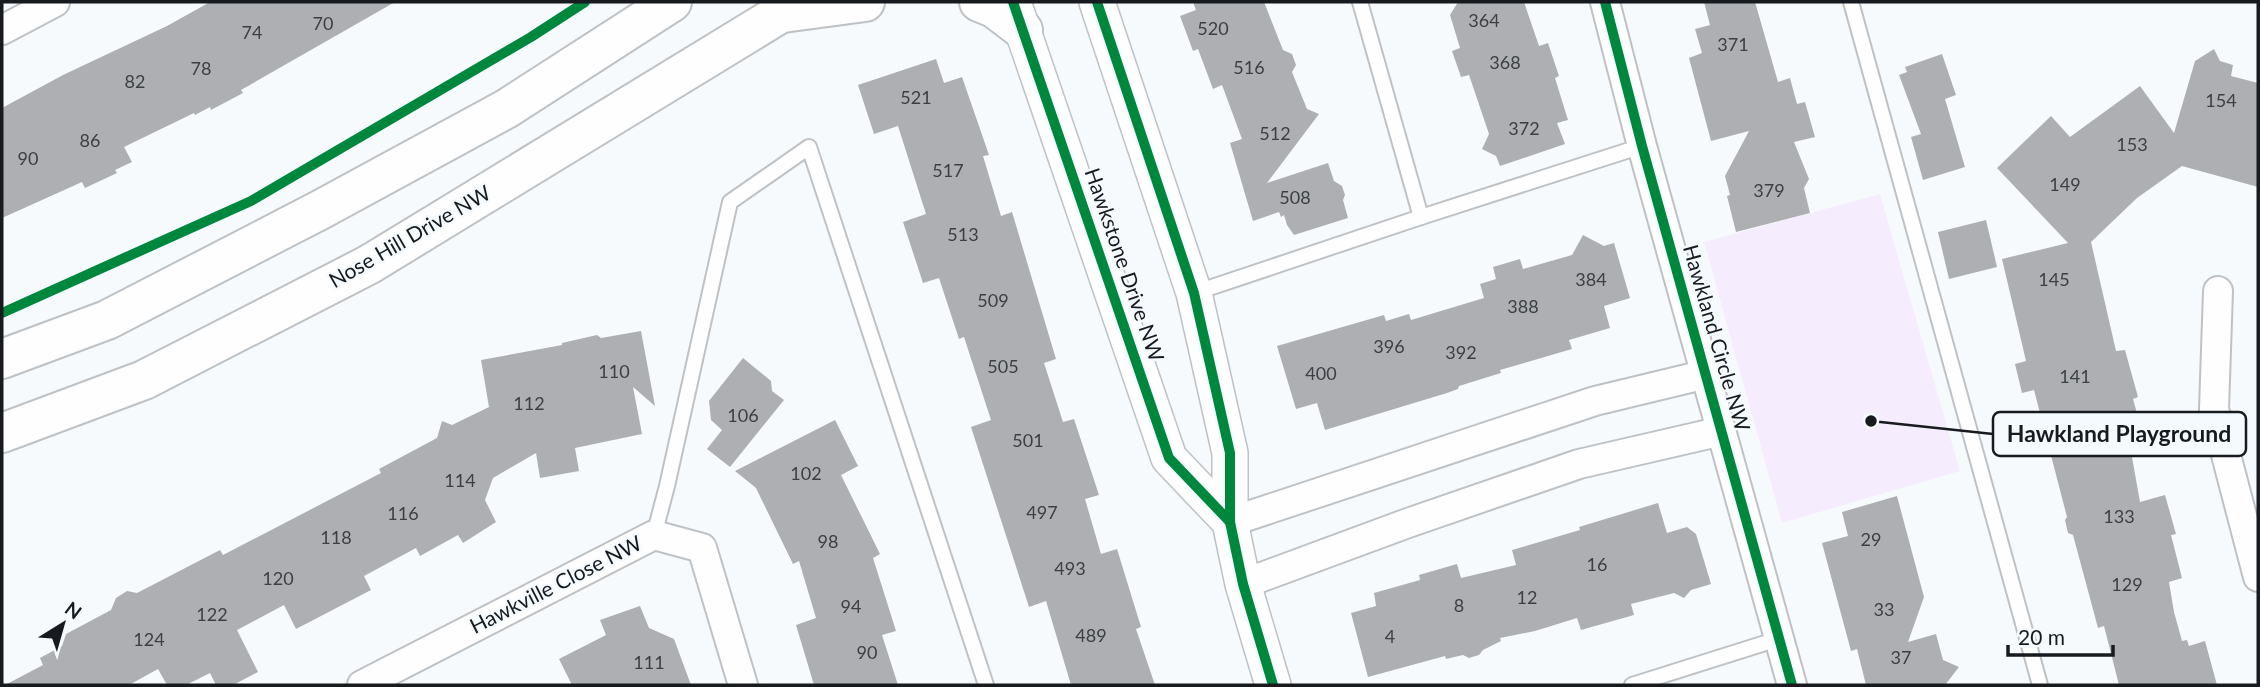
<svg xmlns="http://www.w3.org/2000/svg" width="2260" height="687" font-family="Lato,sans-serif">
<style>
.green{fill:#f5edfe}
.building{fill:#adafb3}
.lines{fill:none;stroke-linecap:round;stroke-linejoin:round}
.service-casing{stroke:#bec2c5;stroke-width:18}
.minor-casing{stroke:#bec2c5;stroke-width:32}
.tertiary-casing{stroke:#bec2c5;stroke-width:38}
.secondary-casing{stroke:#bec2c5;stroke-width:42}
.service{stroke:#fefeff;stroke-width:14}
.minor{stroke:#fefeff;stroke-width:28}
.tertiary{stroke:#fefeff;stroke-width:35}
.secondary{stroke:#fefeff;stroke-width:38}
.cycleway-casing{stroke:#f5faff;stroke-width:15}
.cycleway{stroke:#00873e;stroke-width:10}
.labels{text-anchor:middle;stroke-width:5;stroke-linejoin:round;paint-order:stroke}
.number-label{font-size:18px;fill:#3c4044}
.street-label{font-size:21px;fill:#171b1f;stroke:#f5faff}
.leader{fill:none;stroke:#171b1f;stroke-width:2.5}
.callout-dot{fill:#171b1f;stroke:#f5faff;stroke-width:2.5}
.callout{fill:#f5faff;stroke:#171b1f;stroke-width:2.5}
.callout-label{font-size:23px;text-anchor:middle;font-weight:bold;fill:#171b1f}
</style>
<rect width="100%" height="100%" fill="#f7fafd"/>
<polygon class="green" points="1880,194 1960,471 1782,523 1704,242"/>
<g class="building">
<polygon points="210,2 395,2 241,90 243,93 211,110 210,107 195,115 194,113 124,147 132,162 115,170 117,173 85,188 82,182 2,218 2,108 63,75 167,26"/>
<polygon points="1193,2 1264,2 1283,50 1292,54 1296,65 1292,72 1307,109 1319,114 1267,183 1328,163 1334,181 1342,186 1345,195 1343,200 1348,218 1294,235 1287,225 1284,215 1281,217 1279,212 1253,221 1230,143 1242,139 1222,85 1213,89 1198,49 1193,51 1180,16 1196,10"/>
<polygon points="1458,2 1524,2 1539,46 1548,43 1559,76 1555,78 1568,120 1557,123 1565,144 1500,166 1496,156 1482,149 1489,134 1469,75 1461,77 1452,51 1460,48 1450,15"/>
<polygon points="1704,2 1755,2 1778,82 1790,78 1797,104 1805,102 1815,137 1794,142 1809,179 1804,188 1810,213 1736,232 1727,196 1730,195 1725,176 1749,131 1711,141 1689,58 1702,53 1695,29 1710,25"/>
<polygon points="2214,49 2220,61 2233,65 2231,76 2258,83 2258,187 2182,166 2137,198 2091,242 2116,351 2125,350 2138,397 2133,399 2145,442 2130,446 2140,502 2165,495 2176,534 2171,535 2182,578 2169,582 2174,612 2182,641 2187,640 2189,646 2205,641 2217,685 2119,685 2104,626 2098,628 2073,535 2068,533 2065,520 2067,517 2034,390 2022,393 2015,364 2026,361 2002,259 2068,243 1997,168 2051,116 2070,137 2140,86 2174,133 2195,61"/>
<polygon points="1942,54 1956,95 1945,99 1965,167 1923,180 1911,137 1921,134 1899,75 1907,72 1905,67"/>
<polygon points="936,59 944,83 962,77 989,155 983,156 1001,216 1012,212 1056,359 1044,363 1063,422 1074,419 1099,495 1085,499 1101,554 1117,549 1141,627 1136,629 1155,685 1071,685 1046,601 1029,607 971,427 991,420 964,337 959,339 939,278 923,283 903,222 926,214 898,126 874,134 858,85"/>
<polygon points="1986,220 1997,267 1949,279 1938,232"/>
<polygon points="1583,235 1604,246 1614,243 1630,298 1604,306 1610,328 1569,340 1572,349 1500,370 1501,373 1459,386 1458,389 1447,393 1325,430 1317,403 1296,409 1277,346 1384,315 1386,321 1409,314 1411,320 1484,298 1480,284 1496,279 1493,267 1520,259 1523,269 1572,255"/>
<polygon points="641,331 655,406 633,387 642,434 575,448 579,471 540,478 536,453 493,478 485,500 496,522 463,543 458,535 420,556 416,548 364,576 371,590 296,629 284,605 237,630 258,672 233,685 216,685 210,673 186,685 167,685 158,669 129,685 5,685 43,665 40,658 62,646 66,634 111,610 116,598 127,591 137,593 220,550 223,555 381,473 379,469 437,438 442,421 452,425 489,407 481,360 562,345 562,343 597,335 601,338"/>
<polygon points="743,358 771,381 772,391 784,400 730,467 707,449 722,430 711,420 709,401"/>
<polygon points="835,420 858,466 841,475 880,554 873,558 896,631 882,635 898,685 814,685 796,625 816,618 799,561 793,564 756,488 735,471"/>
<polygon points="1897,496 1924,597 1908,642 1936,634 1943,660 1959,667 1945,685 1866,685 1857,649 1851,651 1822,543 1848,536 1842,512"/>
<polygon points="1658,503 1667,533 1687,527 1696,534 1711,584 1691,590 1684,598 1674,593 1631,604 1634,615 1581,630 1577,618 1535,631 1500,638 1501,641 1483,650 1479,655 1469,658 1463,655 1446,659 1445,656 1368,677 1351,613 1376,606 1374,593 1420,580 1419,575 1457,564 1461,578 1516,565 1512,550 1580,530 1579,527"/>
<polygon points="640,606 649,628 674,639 691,685 572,685 559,659 606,635 600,620"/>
</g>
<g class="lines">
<g class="service-casing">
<g id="service">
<polyline points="1360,2 1421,217"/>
<polyline points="1851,2 2040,685"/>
<polyline points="1194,293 1421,217 1642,146"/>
<polyline points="654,535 667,486 730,202 809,147 986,685"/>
<polyline points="1632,685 1778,639"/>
</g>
</g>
<g class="minor-casing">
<g id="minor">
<polyline points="1605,2 1642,146 1792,685"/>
<polyline points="2,30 55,2"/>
<polyline points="2218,291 2214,409 2258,577"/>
<polyline points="1230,522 1595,401 1707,374"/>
<polyline points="1243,584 1408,523 1579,464 1722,431"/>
<polyline points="362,685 654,535 702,548 743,685"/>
</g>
</g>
<g class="tertiary-casing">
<g id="tertiary">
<polyline points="1013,2 1169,458 1230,522"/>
<polyline points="1097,2 1194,293 1230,453 1230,522 1243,584 1273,685"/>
</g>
</g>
<g class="secondary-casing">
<g id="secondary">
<polyline points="979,2 994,8 1023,30"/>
<polyline points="783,13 865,2"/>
<polyline points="2,359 107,320 320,210 506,109 672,2"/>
<polyline points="2,433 144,380 370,264 799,2"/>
</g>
</g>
<use href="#service" class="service"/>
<use href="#minor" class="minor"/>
<use href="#tertiary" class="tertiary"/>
<use href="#secondary" class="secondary"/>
<g class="cycleway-casing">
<g id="cycleway">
<polyline points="1013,2 1169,458 1230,522"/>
<polyline points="1097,2 1194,293 1230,453 1230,522 1243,584 1273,685"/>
<polyline points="1605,2 1642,146 1792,685"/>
<polyline points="2,313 251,201 531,37 585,2"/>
</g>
</g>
<use href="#cycleway" class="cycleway"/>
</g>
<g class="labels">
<g class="number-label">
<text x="1484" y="27">364</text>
<text x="323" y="30">70</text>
<text x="1213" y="35">520</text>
<text x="252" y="39">74</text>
<text x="1733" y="51">371</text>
<text x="1505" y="69">368</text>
<text x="1249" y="74">516</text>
<text x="201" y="75">78</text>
<text x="135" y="88">82</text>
<text x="916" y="104">521</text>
<text x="2221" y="107">154</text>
<text x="1524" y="135">372</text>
<text x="1275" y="140">512</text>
<text x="90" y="147">86</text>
<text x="2132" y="151">153</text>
<text x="28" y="165">90</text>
<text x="948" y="177">517</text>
<text x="2065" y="191">149</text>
<text x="1769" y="197">379</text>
<text x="1295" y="204">508</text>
<text x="963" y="241">513</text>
<text x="1591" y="286">384</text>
<text x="2054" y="286">145</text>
<text x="993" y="307">509</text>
<text x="1523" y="313">388</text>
<text x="1389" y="353">396</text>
<text x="1461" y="359">392</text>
<text x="1003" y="373">505</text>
<text x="614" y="378">110</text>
<text x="1321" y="380">400</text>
<text x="2075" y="383">141</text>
<text x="529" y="410">112</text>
<text x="743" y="422">106</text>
<text x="1028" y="447">501</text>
<text x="806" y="480">102</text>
<text x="460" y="487">114</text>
<text x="1042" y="519">497</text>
<text x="403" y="520">116</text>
<text x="2119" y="523">133</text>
<text x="336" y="544">118</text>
<text x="1871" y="546">29</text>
<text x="828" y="548">98</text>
<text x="1597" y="571">16</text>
<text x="1070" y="575">493</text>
<text x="278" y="585">120</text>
<text x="2127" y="591">129</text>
<text x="1527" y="604">12</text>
<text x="1459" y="612">8</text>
<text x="851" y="613">94</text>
<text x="1884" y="616">33</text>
<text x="212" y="621">122</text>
<text x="1091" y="642">489</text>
<text x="1390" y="643">4</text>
<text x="149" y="646">124</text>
<text x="867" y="659">90</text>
<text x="1901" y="664">37</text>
<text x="649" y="669">111</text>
</g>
<g class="street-label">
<text transform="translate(410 237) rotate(-30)" y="7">Nose Hill Drive NW</text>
<text transform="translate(1124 265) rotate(71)" y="7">Hawkstone Drive NW</text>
<text transform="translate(1716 338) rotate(74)" y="7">Hawkland Circle NW</text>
<text transform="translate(556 585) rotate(-27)" y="7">Hawkville Close NW</text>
</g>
</g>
<path class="leader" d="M1871 421L1993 434"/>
<circle class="callout-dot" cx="1871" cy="421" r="7"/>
<rect class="callout" x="1993" y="412" width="253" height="44" rx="7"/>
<g class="callout-label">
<text x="2119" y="442">Hawkland Playground</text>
</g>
<rect width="2260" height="687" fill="none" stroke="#171b1f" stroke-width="7"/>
<g transform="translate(63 624) rotate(37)" stroke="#f5faff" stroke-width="5" paint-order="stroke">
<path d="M0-5L12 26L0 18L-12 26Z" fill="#171b1f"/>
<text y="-10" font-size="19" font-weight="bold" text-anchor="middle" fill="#171b1f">N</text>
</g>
<path d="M2008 645v10h105v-10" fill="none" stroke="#171b1f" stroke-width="3.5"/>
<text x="2018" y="645" font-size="21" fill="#171b1f" stroke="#f5faff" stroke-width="5" paint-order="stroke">20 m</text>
</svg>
